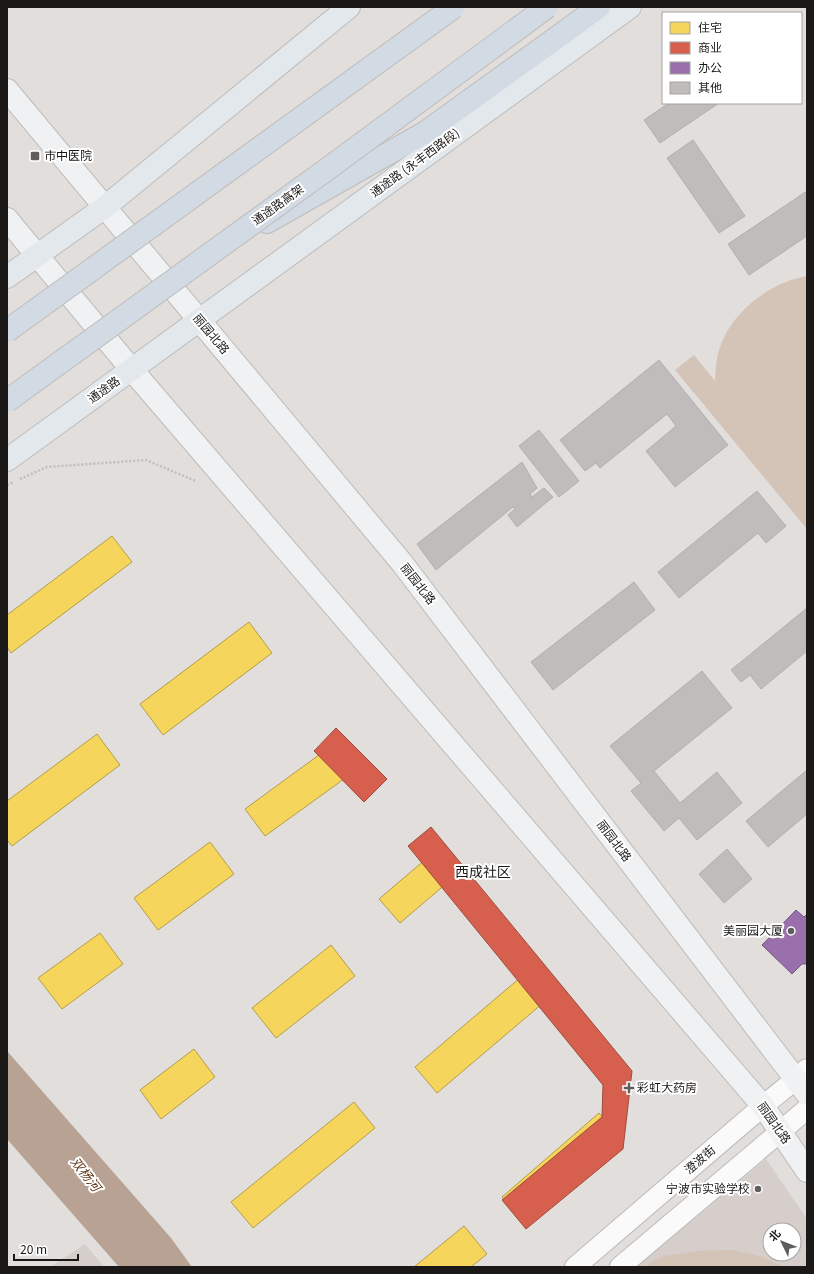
<svg xmlns="http://www.w3.org/2000/svg" width="814" height="1274" font-family="Georgia,'Noto Sans SC',serif">
<style>
.built{fill:#d6cecb;fill-rule:evenodd}
.green{fill:#d4c3b7}
.water{fill:#b7a294}
.homes{fill:#f6d55c;stroke:#b49d48}
.shops{fill:#d6604d;stroke:#9e4b3d}
.offices{fill:#9970ab;stroke:#73567f}
.building{fill:#bfbcbb;stroke:#b2b0ae}
.lines{fill:none;stroke-linecap:round;stroke-linejoin:round}
.street-casing{stroke:#bdbbb9;stroke-width:22}
.secondary-casing{stroke:#bdbbb9;stroke-width:24}
.primary-casing{stroke:#bebcbb;stroke-width:24}
.highway-casing{stroke:#bebcbb;stroke-width:24}
.path{stroke:#c0bfbe;stroke-width:2.5;stroke-dasharray:2 2;stroke-linecap:butt}
.street{stroke:#fafafa;stroke-width:20}
.secondary{stroke:#eff1f3;stroke-width:22}
.primary{stroke:#e3e8ec;stroke-width:22}
.highway{stroke:#d2dbe4;stroke-width:22}
.highway-bridge-casing{stroke:#bebcbb;stroke-width:24;stroke-linecap:butt}
.highway-bridge{stroke:#d2dbe4;stroke-width:22}
.poi-dot{fill:#605e5d;stroke:#fff;stroke-width:1.5}
.labels{text-anchor:middle;stroke-width:4;stroke-linejoin:round;paint-order:stroke}
.poi-label{font-size:12px;fill:#1b1918;stroke:#fff;text-anchor:start}
.street-label{font-size:12px;fill:#1b1918;stroke:#fff}
.water-label{font-size:13px;font-style:italic;fill:#663b1c;stroke:#fff}
.quarter-label{font-size:14px;fill:#1b1918;stroke:#fff}
</style>
<rect width="100%" height="100%" fill="#e1dedc"/>
<g class="built">
<path d="M766 1159 807 1219V1267H635ZM770 1230H794V1254H770Z"/>
<polygon points="85,1244 104,1267 50,1267"/>
</g>
<g class="green">
<path d="M807 276V529L675 370 694 355 715 381C716 368 716 355 722 342 735 309 772 282 807 276Z"/>
<polygon points="732,1250 763,1257 783,1267 643,1267 663,1256 697,1251"/>
</g>
<polygon class="water" points="7,1051 171,1238 192,1267 119,1267 7,1139"/>
<g class="homes">
<polygon points="112,536 132,562 11,653 7,647 7,615"/>
<polygon points="249,622 272,653 163,735 140,704"/>
<polygon points="97,734 120,765 12,846 7,840 7,801"/>
<polygon points="342,738 362,766 265,836 245,809"/>
<polygon points="210,842 234,874 158,930 134,898"/>
<polygon points="440,847 461,871 400,923 379,899"/>
<polygon points="100,933 123,964 62,1009 38,978"/>
<polygon points="331,945 355,976 276,1038 252,1008"/>
<polygon points="534,966 556,992 437,1093 415,1067"/>
<polygon points="194,1049 215,1077 161,1119 140,1090"/>
<polygon points="354,1102 375,1128 253,1228 231,1202"/>
<polygon points="599,1113 621,1140 524,1223 502,1197"/>
<polygon points="464,1226 487,1254 471,1267 414,1267"/>
</g>
<g class="shops">
<polygon points="336,728 387,779 364,802 314,751"/>
<polygon points="431,827 632,1071 623,1149 526,1229 502,1200 602,1117 603,1085 408,846"/>
</g>
<polygon class="offices" points="796,910 804,917 807,914 807,964 802,964 792,974 762,945"/>
<g class="building">
<polygon points="669,103 719,103 660,143 644,120"/>
<polygon points="693,140 745,216 719,233 667,158"/>
<polygon points="807,191 807,236 749,275 728,244"/>
<polygon points="659,360 728,445 675,487 646,451 676,426 667,414 600,468 596,463 585,471 560,440"/>
<polygon points="539,430 579,481 559,497 519,446"/>
<polygon points="522,462 537,488 530,494 532,497 544,488 553,497 517,527 508,515 515,509 513,507 436,570 417,544"/>
<polygon points="757,491 786,526 766,543 758,533 679,598 658,572"/>
<polygon points="634,582 655,610 553,690 531,662"/>
<polygon points="807,608 807,651 761,689 750,675 741,682 731,670"/>
<polygon points="702,671 732,708 654,771 680,803 717,772 742,803 697,840 679,818 664,831 631,791 641,783 610,746"/>
<polygon points="807,770 807,814 768,847 746,821"/>
<polygon points="727,849 752,879 724,903 699,874"/>
</g>
<g class="lines">
<g class="street-casing">
<g id="street">
<polyline points="575,1267 763,1106 796,1079 807,1069"/>
<polyline points="620,1267 807,1109"/>
</g>
</g>
<g class="secondary-casing">
<g id="secondary">
<polyline points="7,90 402,563 807,1094"/>
<polyline points="7,219 132,370 763,1106 807,1171"/>
</g>
</g>
<g class="primary-casing">
<g id="primary">
<polyline points="7,277 105,207 349,7"/>
<polyline points="7,460 630,7"/>
</g>
</g>
<g class="highway-casing">
<polyline id="highway" points="267,222 426,132 599,7"/>
</g>
<g class="path">
<polyline points="20,479 47,467 146,460 196,481"/>
<polyline points="7,485 14,482"/>
</g>
<use href="#street" class="street"/>
<use href="#secondary" class="secondary"/>
<use href="#primary" class="primary"/>
<use href="#highway" class="highway"/>
<g class="highway-bridge-casing">
<g id="highway-bridge">
<polyline points="7,331 454,7"/>
<polyline points="7,401 326,170 547,7"/>
</g>
</g>
<use href="#highway-bridge" class="highway-bridge"/>
</g>
<g class="poi-dot">
<rect x="30" y="151" width="10" height="10" rx="2"/>
<circle cx="791" cy="931" r="4"/>
<path d="M627 1082h4v4h4v4h-4v4h-4v-4h-4v-4h4z"/>
<circle cx="758" cy="1189" r="4"/>
</g>
<g class="labels">
<g class="poi-label">
<text x="44" y="160">市中医院</text>
<text x="783" y="935" text-anchor="end">美丽园大厦</text>
<text x="637" y="1092">彩虹大药房</text>
<text x="750" y="1193" text-anchor="end">宁波市实验学校</text>
</g>
<g class="street-label">
<text transform="translate(415 163) rotate(-36)" y="4">通途路 (永丰西路段)</text>
<text transform="translate(278 205) rotate(-36)" y="4">通途路高架</text>
<text transform="translate(211 334) rotate(50)" y="4">丽园北路</text>
<text transform="translate(104 390) rotate(-36)" y="4">通途路</text>
<text transform="translate(418 584) rotate(52)" y="4">丽园北路</text>
<text transform="translate(614 841) rotate(53)" y="4">丽园北路</text>
<text transform="translate(774 1123) rotate(55)" y="4">丽园北路</text>
<text transform="translate(700 1160) rotate(-41)" y="4">澄波街</text>
</g>
<g class="water-label">
<text transform="translate(86 1174) rotate(52)" y="5">双杨河</text>
</g>
<g class="quarter-label">
<text x="483" y="877">西成社区</text>
</g>
</g>
<rect width="814" height="1274" fill="none" stroke="#1b1918" stroke-width="16"/>
<rect x="662" y="12" width="140" height="92" fill="#ffffff" stroke="#a4a3a3"/>
<rect x="670" y="22" width="20" height="12" fill="#f6d55c" stroke="#a4a3a3"/>
<text x="698" y="32" font-size="12" fill="#1b1918">住宅</text>
<rect x="670" y="42" width="20" height="12" fill="#d6604d" stroke="#a4a3a3"/>
<text x="698" y="52" font-size="12" fill="#1b1918">商业</text>
<rect x="670" y="62" width="20" height="12" fill="#9970ab" stroke="#a4a3a3"/>
<text x="698" y="72" font-size="12" fill="#1b1918">办公</text>
<rect x="670" y="82" width="20" height="12" fill="#bfbcbb" stroke="#a4a3a3"/>
<text x="698" y="92" font-size="12" fill="#1b1918">其他</text>
<g transform="translate(782 1242) rotate(313)"><circle r="19" fill="#ffffff" stroke="#a4a3a3"/>
<path d="M0-3L7 15L0 10L-7 15Z" fill="#605e5d"/>
<text y="-6" font-size="11" font-weight="bold" text-anchor="middle" fill="#1b1918">北</text>
</g>
<path d="M14 1254v6h64v-6" fill="none" stroke="#1b1918" stroke-width="2"/>
<text x="20" y="1254" font-size="12" fill="#1b1918" stroke="#ffffff" stroke-width="3" paint-order="stroke">20 m</text>
</svg>
